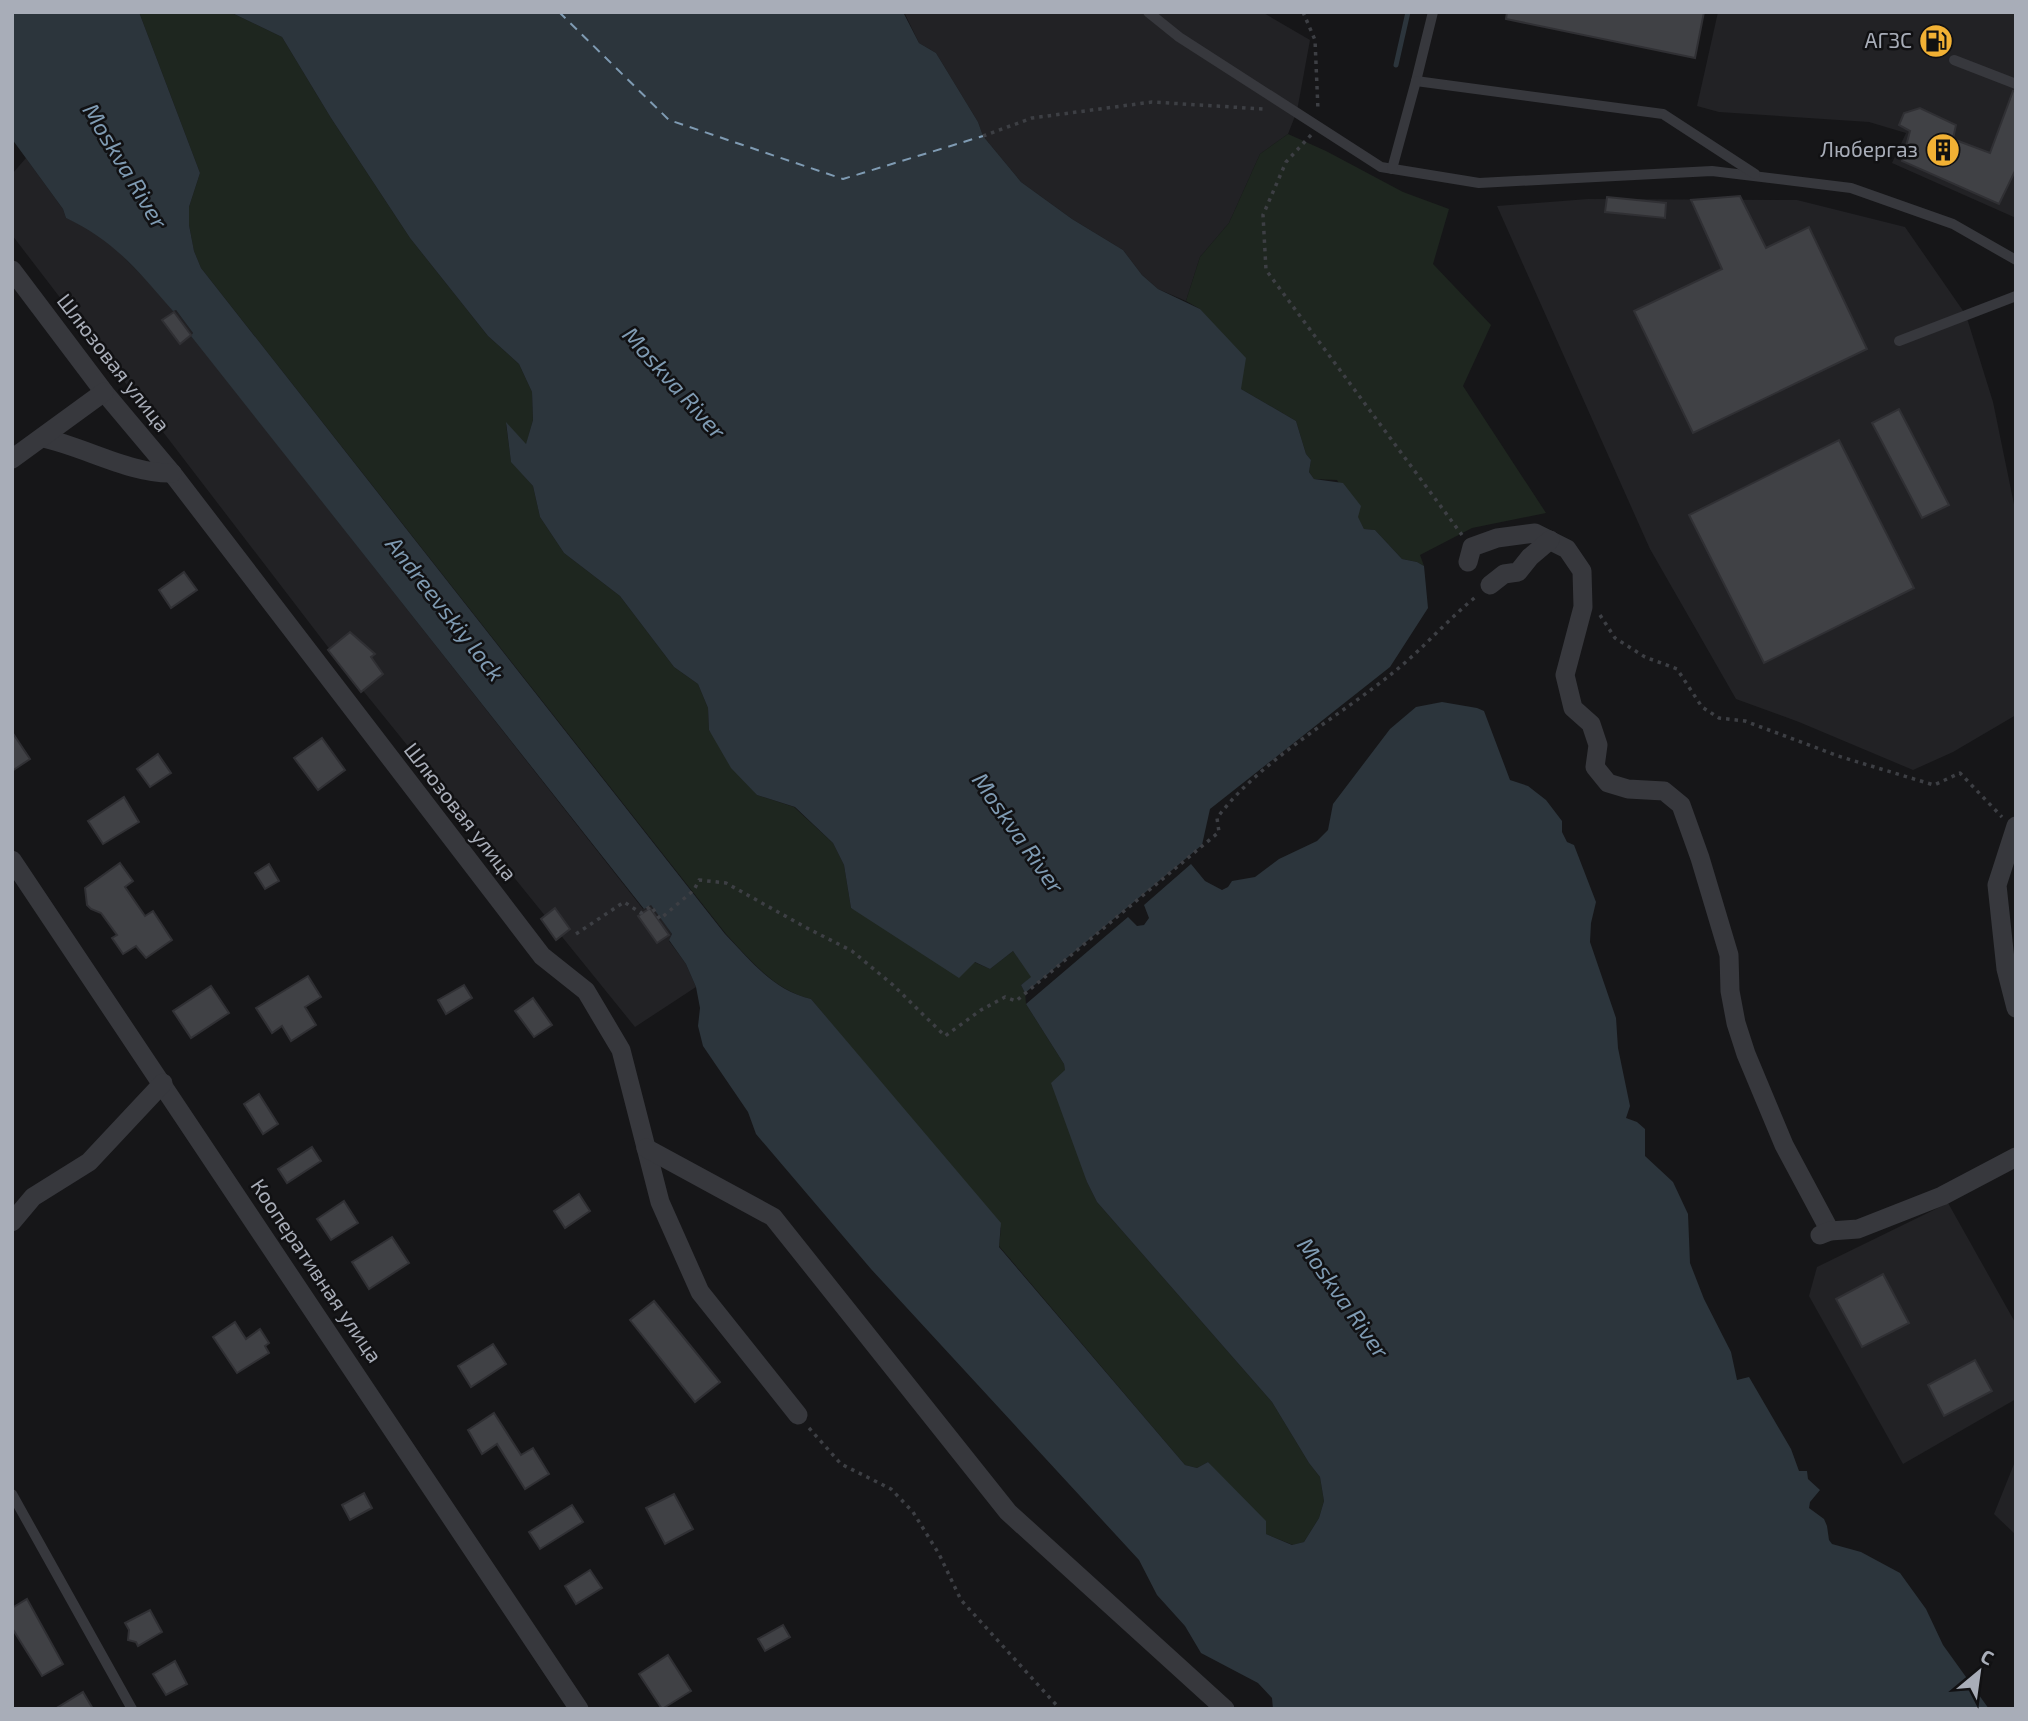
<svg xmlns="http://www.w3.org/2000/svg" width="2028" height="1721" font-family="'Exo 2',sans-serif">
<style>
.built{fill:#222225}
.green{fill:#1e261f}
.water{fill:#2c353c}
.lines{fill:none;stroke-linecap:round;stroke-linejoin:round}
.stream{stroke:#2c353c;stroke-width:5}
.ferry{stroke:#7f9bb3;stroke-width:2;stroke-dasharray:9 7;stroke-linecap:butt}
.building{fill:#404145;stroke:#303034;stroke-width:2}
.path{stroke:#3d3f44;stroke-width:3.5;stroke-dasharray:3.5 5;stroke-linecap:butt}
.lane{stroke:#37383d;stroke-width:10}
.street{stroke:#37383d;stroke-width:19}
.labels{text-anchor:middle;stroke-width:5;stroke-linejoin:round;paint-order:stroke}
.poi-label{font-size:21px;fill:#a8adb8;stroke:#111113;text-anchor:end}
.street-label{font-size:21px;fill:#a8adb8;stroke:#111113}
.water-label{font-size:23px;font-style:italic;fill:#7f9bb3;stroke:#111113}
</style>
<rect width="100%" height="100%" fill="#161618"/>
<g class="built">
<polygon points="904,12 1262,12 1310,40 1297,111 1288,134 1260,154 1229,223 1200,257 1186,301 1158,289 1142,275 1123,250 1072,219 1021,182 983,136 978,122 936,53 919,43"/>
<polygon points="1718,12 2016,12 2016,218 1892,163 1906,133 1869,122 1719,112 1697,106"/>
<polygon points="26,158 63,209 66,218 92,230 111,244 176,310 193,333 192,336 643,909 651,904 672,934 669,941 686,964 696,987 635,1027 331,651 12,235 12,174"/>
<polygon points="1588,199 1797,200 1905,227 1966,315 1993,402 2016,514 2016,715 1953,752 1913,770 1799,722 1736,699 1650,549 1497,206"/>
<polygon points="1948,1203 2016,1324 2016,1399 1903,1464 1809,1296 1817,1267"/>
<polygon points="2016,1459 2016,1535 1994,1514"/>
</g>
<g class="green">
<path d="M139 12H230L282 37 331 118 410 238 488 336 519 364 532 392 533 420 526 445 506 424 511 461 533 486 540 517 564 553 620 596 674 667 698 684 708 708 709 730 757 795 794 807 833 843 844 865 851 908 990 969 1013 951 1032 977 1021 985 1025 993 1026 1004 1064 1064 1087 1182 1097 1202 1272 1402 1309 1463 1320 1477 1324 1501 1319 1518 1304 1542 1293 1545 1266 1534 1208 1462 1197 1468 1185 1465 999 1246 1001 1228 811 999C774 990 751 961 726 934L201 268 194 251 189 225V207L200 173Z"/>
<polygon points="1288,134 1326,151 1403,192 1449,209 1433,264 1491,325 1463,386 1546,513 1472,528 1420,555 1424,566 1417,562 1402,559 1375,530 1364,529 1337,480 1314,479 1309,472 1311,460 1306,454 1296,421 1241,389 1200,309 1186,301 1200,257 1229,223 1260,154"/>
</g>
<g class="water">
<path d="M12 12H139L200 173 189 207V225L194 251 201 268 725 934C751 961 773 990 811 999L1001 1223 999 1247 1185 1465 1197 1468 1208 1462 1266 1521V1534L1292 1545 1304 1542 1319 1518 1324 1501 1320 1477 1309 1463 1272 1402 1097 1202 1087 1182 1051 1083 1065 1070 1064 1064 1026 1004 1128 917 1137 926 1144 925 1149 918 1144 905 1191 864 1205 881 1222 890 1228 887 1232 881 1255 877 1279 859 1317 841 1328 830 1333 804 1390 729 1416 707 1442 702 1477 708 1484 711 1510 780 1528 786 1546 800 1562 821V832L1567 842 1574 845 1596 902 1591 923 1590 942 1616 1018 1618 1048 1630 1106 1626 1118 1637 1122 1645 1129V1156L1673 1182 1688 1214 1690 1263 1704 1299 1731 1352 1737 1380 1749 1377 1791 1449 1799 1471H1807L1808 1479 1820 1490 1810 1502 1809 1508 1824 1519 1827 1526 1829 1540 1832 1544 1861 1552 1900 1573 1926 1609 1943 1645 1989 1709H1273L1272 1698 1258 1683 1201 1653 1185 1626 1157 1595 1139 1560 871 1269 756 1134 748 1112 703 1046 698 1026 700 1008 696 987 686 964 669 940 672 934 651 905 644 909 191 336 193 333 176 310 173 311C138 271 115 241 66 218L63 209 12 139Z"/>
<polygon points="230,12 903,12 919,43 936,53 978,122 983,136 1021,182 1072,219 1123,250 1142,275 1158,289 1200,309 1246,358 1241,389 1296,421 1306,454 1311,460 1309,472 1314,479 1343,483 1361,506 1358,517 1364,529 1375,530 1402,559 1417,562 1424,566 1428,608 1390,667 1210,809 1202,845 1025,993 1021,985 1031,977 1013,951 990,969 975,962 959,978 851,908 844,865 833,843 795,807 757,795 731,768 709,730 708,708 698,684 674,667 620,596 564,553 540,517 533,486 511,462 506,422 526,444 533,420 532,392 519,364 488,336 410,238 331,118 282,37"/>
</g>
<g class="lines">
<polyline class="stream" points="1396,65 1408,12"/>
<polyline class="ferry" points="559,12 669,120 843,179 983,136"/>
</g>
<g class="building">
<polygon points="1507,12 1704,12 1695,58 1506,19"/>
<polygon points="2013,91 2016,91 2016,169 1999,204 1902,161 1910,131 1899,125 1904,113 1920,108 1956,125 1953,139 1990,153"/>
<polygon points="1740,196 1766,248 1809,227 1867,349 1693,433 1634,311 1722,269 1691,200"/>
<polygon points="1607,197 1666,203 1665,218 1605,212"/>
<polygon points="174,312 191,335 180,344 162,320"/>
<polygon points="1899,409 1949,505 1922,518 1872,423"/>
<polygon points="1839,440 1914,588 1764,663 1689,515"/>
<polygon points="184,572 197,590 171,608 159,590"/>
<polygon points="350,632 375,654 371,657 383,674 361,692 328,650"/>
<polygon points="12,732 30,759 12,771"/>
<polygon points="322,738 345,770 318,790 294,758"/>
<polygon points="158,754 171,773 150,787 137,769"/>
<polygon points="124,797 139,822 103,844 88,821"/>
<polygon points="120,863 133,881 125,887 145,916 153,911 172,940 146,958 136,946 123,954 112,938 117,935 101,913 91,909 87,905 85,888"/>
<polygon points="269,864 279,881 265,889 255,873"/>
<polygon points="555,908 570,929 556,940 541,919"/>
<polygon points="650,908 669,935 657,943 638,916"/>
<polygon points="308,976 321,997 305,1007 316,1025 291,1041 282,1026 272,1033 256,1008"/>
<polygon points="464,985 472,998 446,1014 438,1000"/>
<polygon points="211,986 229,1013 191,1038 173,1011"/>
<polygon points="533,998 552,1025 534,1037 515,1011"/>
<polygon points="259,1094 278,1124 263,1134 244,1104"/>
<polygon points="312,1147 321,1161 287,1183 278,1169"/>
<polygon points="579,1194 590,1211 565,1228 554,1211"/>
<polygon points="344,1201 358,1223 331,1240 317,1219"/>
<polygon points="392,1237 409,1263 369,1289 352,1262"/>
<polygon points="1883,1274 1909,1323 1862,1347 1836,1299"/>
<polygon points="654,1301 720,1382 695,1402 630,1320"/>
<polygon points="235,1322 246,1339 260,1329 269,1343 265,1346 269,1353 237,1373 213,1337"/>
<polygon points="493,1344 506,1364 471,1387 458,1366"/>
<polygon points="1975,1360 1992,1391 1944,1416 1928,1385"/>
<polygon points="494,1413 521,1455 533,1448 549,1474 525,1489 497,1444 482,1454 468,1430"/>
<polygon points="364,1493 372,1508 350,1520 342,1505"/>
<polygon points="674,1494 693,1529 665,1544 646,1508"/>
<polygon points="572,1505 583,1522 540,1549 529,1532"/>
<polygon points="590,1570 602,1588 576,1604 565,1586"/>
<polygon points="27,1599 63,1664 42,1676 12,1628 12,1608"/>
<polygon points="150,1610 162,1632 138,1646 136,1642 128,1640 129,1630 125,1623"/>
<polygon points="783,1625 790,1637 765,1651 758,1639"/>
<polygon points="668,1655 691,1691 662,1709 639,1674"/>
<polygon points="175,1661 187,1684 166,1695 153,1674"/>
<polygon points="83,1692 93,1709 55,1709"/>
</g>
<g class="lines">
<g class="path">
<polyline points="1303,12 1315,40 1318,110"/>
<polyline points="1311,135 1286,162 1263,215 1266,270 1462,535"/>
<polyline points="983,136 1032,118 1152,102 1263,109"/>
<polyline points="1600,615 1615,638 1645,657 1677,669 1702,707 1719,718 1745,721 1838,756 1934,785 1960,773 2002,817"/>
<path d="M576 934 624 902 641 913 651 906 660 919 694 890 699 880 726 883 805 927 852 951 893 985 945 1036 981 1010 1005 997 1016 1001 1219 832 1217 818C1260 760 1339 717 1395 671 1424 648 1448 619 1478 595"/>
<polyline points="809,1428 841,1464 891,1489 913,1512 939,1554 961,1600 1060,1709"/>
</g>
<g class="lane">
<polyline points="1148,12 1179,37 1381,167 1479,183 1712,171 1851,188 1953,224 2016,260"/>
<polyline points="1433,12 1416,81 1663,114 1755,174"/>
<polyline points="1954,60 2016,84"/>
<polyline points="1392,169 1416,81"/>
<polyline points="1899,341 2016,296"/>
<polyline points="12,1494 132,1709"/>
</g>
<g class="street">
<polyline points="12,270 104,392 172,473 542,956 586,991 621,1050 660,1202 700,1292 798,1415"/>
<path d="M43 438C85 447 130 474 172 473"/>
<polyline points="12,459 104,392"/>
<polyline points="1468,562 1472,547 1497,538 1535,533 1567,549 1582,571 1583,607 1565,675 1573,708 1591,724 1598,745 1595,767 1608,783 1628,789 1664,791 1681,805 1700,858 1729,955 1730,991 1736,1023 1746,1054 1784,1145 1830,1231"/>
<polyline points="1490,585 1504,574 1518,572 1530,557 1550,540"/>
<polyline points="2016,826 1997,885 2006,969 2016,1008"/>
<polyline points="12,860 579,1709"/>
<polyline points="646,1148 773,1217 1008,1512 1225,1709"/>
<polyline points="12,1222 33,1197 89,1162 163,1083"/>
<polyline points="1820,1235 1830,1231 1858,1229 1942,1196 2016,1157"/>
</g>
</g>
<defs>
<g id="fuel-disc" transform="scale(1.75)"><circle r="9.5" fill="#f2b134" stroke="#111113"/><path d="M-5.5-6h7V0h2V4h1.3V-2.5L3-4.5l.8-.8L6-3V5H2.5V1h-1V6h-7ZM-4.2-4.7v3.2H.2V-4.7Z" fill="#111"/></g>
<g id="building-disc" transform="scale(1.75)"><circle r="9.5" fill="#f2b134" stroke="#111113"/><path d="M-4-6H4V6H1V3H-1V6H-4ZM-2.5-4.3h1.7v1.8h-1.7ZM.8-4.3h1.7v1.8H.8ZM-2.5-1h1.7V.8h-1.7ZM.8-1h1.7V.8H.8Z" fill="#111"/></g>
</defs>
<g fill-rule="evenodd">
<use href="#fuel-disc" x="1936" y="41"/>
<use href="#building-disc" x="1943" y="150"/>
</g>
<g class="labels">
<g class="poi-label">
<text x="1912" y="48">АГЗС</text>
<text x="1918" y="157">Любергаз</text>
</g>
<g class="street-label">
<text transform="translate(113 363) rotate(52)" y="7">Шлюзовая улица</text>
<text transform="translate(460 812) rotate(52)" y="7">Шлюзовая улица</text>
<text transform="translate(316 1271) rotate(56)" y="7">Кооперативная улица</text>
</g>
<g class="water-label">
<text transform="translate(125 166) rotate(59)" y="8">Moskva River</text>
<text transform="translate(674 383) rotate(48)" y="8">Moskva River</text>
<text transform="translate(445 609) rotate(52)" y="8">Andreevskiy lock</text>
<text transform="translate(1018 833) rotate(55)" y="8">Moskva River</text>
<text transform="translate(1343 1298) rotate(55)" y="8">Moskva River</text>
</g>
</g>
<rect width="2028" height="1721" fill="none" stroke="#a8adb8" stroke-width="28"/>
<g transform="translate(1979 1672) rotate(29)" stroke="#111113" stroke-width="5" paint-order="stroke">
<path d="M0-5L12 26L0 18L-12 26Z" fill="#a8adb8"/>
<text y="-10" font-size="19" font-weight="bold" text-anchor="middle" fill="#a8adb8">С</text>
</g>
</svg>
